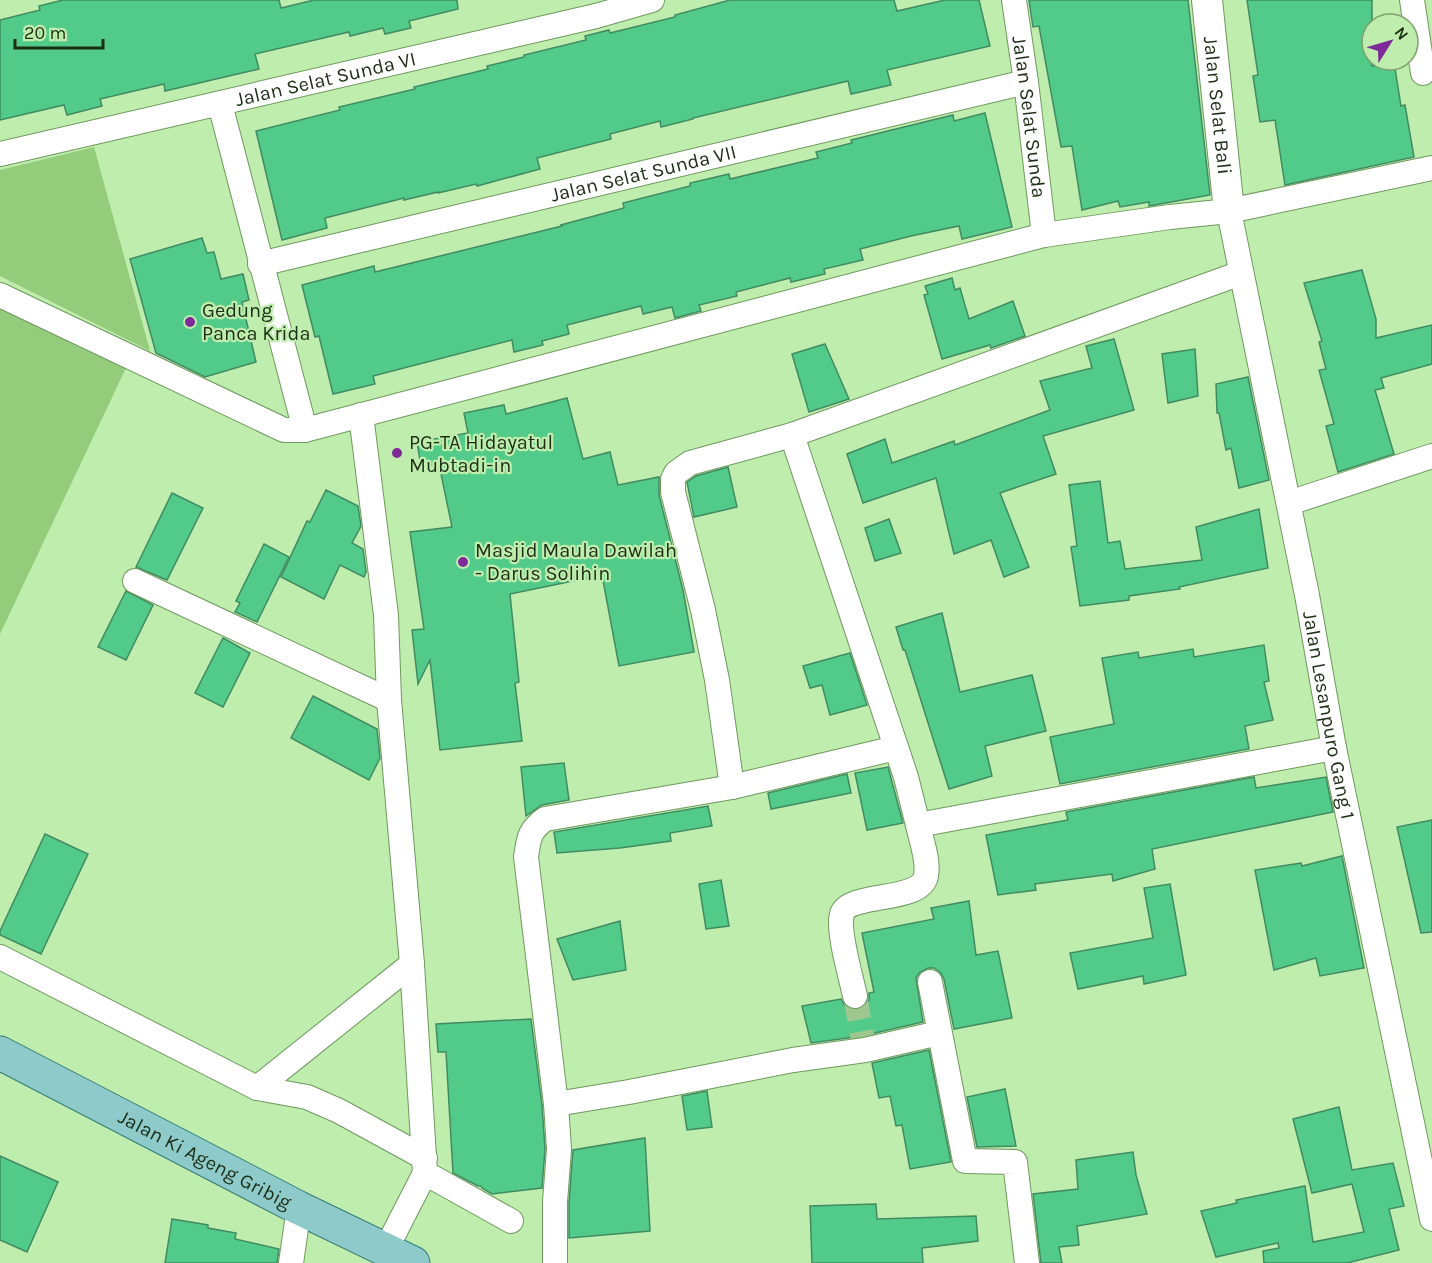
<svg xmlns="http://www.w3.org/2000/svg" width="1432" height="1263" font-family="Karla,sans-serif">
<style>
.green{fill:#94cc7c}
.building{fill:#52ca8a;stroke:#418b62;stroke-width:1.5}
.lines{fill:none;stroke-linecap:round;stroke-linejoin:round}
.minor-tunnel{stroke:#9ec78f;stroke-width:24;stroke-dasharray:24 12;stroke-linecap:butt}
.minor-casing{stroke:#6e995d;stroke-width:26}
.tertiary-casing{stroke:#6e995d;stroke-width:32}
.primary-casing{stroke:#377c75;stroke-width:35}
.minor{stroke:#fff;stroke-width:24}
.tertiary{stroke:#fff;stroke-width:30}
.primary{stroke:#8fcacb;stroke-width:33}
.poi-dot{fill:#7e2a99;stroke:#bfedad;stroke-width:2}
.labels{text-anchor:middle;stroke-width:4.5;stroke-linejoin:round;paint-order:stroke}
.street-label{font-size:20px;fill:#1c2e15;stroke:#bfedad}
.poi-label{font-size:20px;fill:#1c2e15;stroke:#bfedad;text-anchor:start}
</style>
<rect width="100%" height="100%" fill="#bfedad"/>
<g class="green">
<polygon points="94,147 150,351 0,276 0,170"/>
<polygon points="0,307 126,368 0,634"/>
</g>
<g class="building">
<polygon points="63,0 279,0 281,8 314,0 457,0 458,9 409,21 411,28 385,34 383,28 350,36 349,32 255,54 259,69 233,75 165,91 164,84 100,99 102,106 67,115 64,105 0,120 0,20 40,10 39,6"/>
<polygon points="730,0 894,0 897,11 945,0 979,0 990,46 887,70 891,85 851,94 848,81 693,118 693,119 661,127 660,121 610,134 611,139 537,158 540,169 477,186 476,184 438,193 438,192 404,200 404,198 325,218 327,228 282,240 256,131 340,110 339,107 415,89 414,87 488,69 487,66 524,57 524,55 586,40 585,36 609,30 610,33 675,17 675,15"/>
<polygon points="1029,0 1188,0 1210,195 1149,206 1149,202 1120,207 1118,201 1082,210 1072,146 1061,147 1039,26 1033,27"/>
<polygon points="1247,0 1372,0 1372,66 1394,62 1401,106 1405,105 1414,157 1285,185 1275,120 1260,122 1253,76 1258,75"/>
<polygon points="985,113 1012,227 962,239 959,226 911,236 860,249 863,260 824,269 825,274 791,282 790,278 736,292 737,296 699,305 701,311 675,318 672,307 643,314 641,306 567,325 569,334 542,341 543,345 514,352 512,340 373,376 375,384 333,394 319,336 315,337 302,285 374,266 375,272 562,226 561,225 624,208 623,203 690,186 690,183 729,174 730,179 818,158 816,152 852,143 851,140 953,115 954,121"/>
<polygon points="202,238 207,253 214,252 221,279 243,274 249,300 242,302 256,362 205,377 156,353 130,259"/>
<polygon points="1362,270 1376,319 1376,338 1432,325 1432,364 1381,378 1384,388 1375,390 1394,454 1338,472 1326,426 1334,424 1319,370 1326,369 1319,342 1322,341 1304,283"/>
<polygon points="952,278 955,290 960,288 969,319 1013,301 1025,336 991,348 990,345 942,359 924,295 928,294 925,286"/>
<polygon points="1114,339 1134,410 1043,436 1056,474 1000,493 1029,567 1004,577 991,540 954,554 936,478 863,503 847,454 885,439 892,463 954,441 955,445 1050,410 1040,381 1092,368 1086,346"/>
<polygon points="825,344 849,399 809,412 792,354"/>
<polygon points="1195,349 1198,396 1168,403 1162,354"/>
<polygon points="1248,377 1269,480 1239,488 1231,448 1226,450 1219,413 1217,413 1216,384"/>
<polygon points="567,398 583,459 610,452 618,485 659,477 659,495 683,590 694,652 619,666 602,575 510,594 519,682 515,683 522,741 440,750 430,660 418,684 412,630 424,629 410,532 452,527 439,464 421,467 417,442 468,433 464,413 504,405 506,414"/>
<polygon points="728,467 737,507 694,517 687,482 696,476"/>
<polygon points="1100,481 1108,543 1120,541 1125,569 1202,560 1196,527 1259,509 1268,568 1179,587 1180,589 1129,596 1129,600 1080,606 1071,547 1077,546 1069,485"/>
<polygon points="326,490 358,506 361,526 352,543 363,549 366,572 364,577 340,565 324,599 281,577 307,521 310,522"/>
<polygon points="172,493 203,508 167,580 136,567"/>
<polygon points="889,519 901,553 875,561 865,528"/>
<polygon points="264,544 289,557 257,622 235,612 240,603 236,601"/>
<polygon points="126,591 153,605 126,660 98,647"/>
<polygon points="942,613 960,692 1032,675 1046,731 985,746 992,776 949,789 905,650 903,650 896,627"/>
<polygon points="223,638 250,653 223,707 195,693"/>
<polygon points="1264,645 1269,681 1264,682 1273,720 1245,726 1249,749 1060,784 1050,737 1114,724 1102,658 1138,652 1139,658 1193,649 1194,657"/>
<polygon points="850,653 867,705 830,715 822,685 810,688 803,666"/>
<polygon points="313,696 377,729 380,758 369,780 291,738"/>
<polygon points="564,763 569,800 542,805 526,816 521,767"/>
<polygon points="888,767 903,823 867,830 855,773"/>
<polygon points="847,774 851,793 771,809 768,793"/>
<polygon points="1254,777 1256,788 1326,777 1333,812 1152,849 1155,869 1113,881 1112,874 1035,884 1036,890 998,895 986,835 1068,820 1066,812"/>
<polygon points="708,806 712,826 670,833 671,841 620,848 557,853 554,832"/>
<polygon points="1432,820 1432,932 1421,933 1397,827"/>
<polygon points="45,834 88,854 41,954 0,935 0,931"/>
<polygon points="1342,856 1364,968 1320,976 1316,958 1274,970 1255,870 1301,863 1302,866"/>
<polygon points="721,880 729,926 706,929 699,884"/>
<polygon points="1170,884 1186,975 1144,984 1143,976 1078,989 1070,953 1153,938 1144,888"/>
<polygon points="969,901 976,955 998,951 1012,1018 954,1029 944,979 940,972 934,968 928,968 920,972 916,978 923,1022 862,1036 811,1043 802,1006 841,999 845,1006 851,1010 858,1010 865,1006 869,1000 869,993 874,992 862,933 934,919 931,908"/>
<polygon points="620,921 626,970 573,980 557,939"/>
<polygon points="531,1019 542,1105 545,1149 542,1188 492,1194 482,1188 481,1186 478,1186 453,1173 446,1052 438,1052 436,1024"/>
<polygon points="929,1050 951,1162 910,1169 902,1125 896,1126 890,1096 879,1098 872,1063"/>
<polygon points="1005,1089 1016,1146 977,1147 967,1097"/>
<polygon points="707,1091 712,1127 687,1130 682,1096"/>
<polygon points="1339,1107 1352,1170 1393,1163 1404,1206 1389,1209 1399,1250 1347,1263 1264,1263 1263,1251 1279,1248 1278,1243 1216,1257 1201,1211 1237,1203 1236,1200 1305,1186 1313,1242 1364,1232 1352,1184 1312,1193 1293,1119"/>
<polygon points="645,1138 650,1231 569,1238 569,1203 573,1150"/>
<polygon points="1133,1152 1136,1175 1147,1214 1077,1226 1079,1245 1059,1247 1062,1263 1041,1263 1033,1194 1078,1189 1076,1160"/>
<polygon points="0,1156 58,1182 27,1252 0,1240"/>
<polygon points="876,1204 877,1219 976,1216 978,1241 922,1248 923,1263 812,1263 810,1206"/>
<polygon points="172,1219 208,1225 208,1228 236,1233 235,1239 279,1249 277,1263 165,1263"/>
</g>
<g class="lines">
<polyline class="minor-tunnel" points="855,996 864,1045"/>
<g class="minor-casing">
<g id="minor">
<path id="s1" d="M1014 0 1026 82 1044 235"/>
<polyline points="1412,0 1423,73"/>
<polyline points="220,104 305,430"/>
<path id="s2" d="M0 154 596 16 652 0"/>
<path id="s3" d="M1229 211 1307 595 1334 748 1432 1219"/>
<path id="s4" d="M260 264 1026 82"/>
<polyline points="0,295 284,430 305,430 1044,235 1170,217 1229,211 1432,168"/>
<polyline points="361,415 386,615 389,700 412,964 425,1173 386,1249"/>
<polyline points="792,435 906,777 918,825 1334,748"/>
<polyline points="1289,503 1432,456"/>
<polyline points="135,581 389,700"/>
<polyline points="732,787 896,748"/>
<polyline points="0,957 257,1088 307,1097 339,1111 425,1158"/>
<polyline points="930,982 965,1161 1015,1162 1027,1263"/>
<path d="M855 996C851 977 837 930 842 914 848 892 921 903 926 876 929 860 921 840 918 825"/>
<polyline points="257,1088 412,964"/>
<polyline points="556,1104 629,1092 793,1060 865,1050 939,1033"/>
<polyline points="425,1173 511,1221"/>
<polyline points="291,1263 299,1208"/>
<path d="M555 1263V1202L559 1149 556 1104 526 857C529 837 529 831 545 819L732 787 717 680 703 610 673 492V479L676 473 690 463 792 435 1241 273"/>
</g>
</g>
<g class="tertiary-casing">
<g id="tertiary">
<path id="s5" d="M1207 0 1229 211"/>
</g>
</g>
<g class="primary-casing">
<g id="primary">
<path id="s6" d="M0 1053 299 1208 413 1263"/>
</g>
</g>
<use href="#minor" class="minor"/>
<use href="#tertiary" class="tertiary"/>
<use href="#primary" class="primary"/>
</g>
<g class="poi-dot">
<circle cx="190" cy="322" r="6"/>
<circle cx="397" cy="453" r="6"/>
<circle cx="463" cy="562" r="6"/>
</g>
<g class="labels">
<g class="street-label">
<text dy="7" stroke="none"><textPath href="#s2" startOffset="334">Jalan Selat Sunda VI</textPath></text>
<text dy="7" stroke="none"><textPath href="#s5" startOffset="106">Jalan Selat Bali</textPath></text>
<text dy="7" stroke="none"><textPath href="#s1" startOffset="118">Jalan Selat Sunda</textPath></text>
<text dy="7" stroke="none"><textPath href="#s4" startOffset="394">Jalan Selat Sunda VII</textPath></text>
<text dy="7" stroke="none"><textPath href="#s3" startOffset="514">Jalan Lesanpuro Gang 1</textPath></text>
<text dy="7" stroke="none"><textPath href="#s6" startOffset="231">Jalan Ki Ageng Gribig</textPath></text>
</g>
<g class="poi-label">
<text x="202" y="317">Gedung<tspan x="202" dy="23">Panca Krida</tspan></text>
<text x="409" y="449">PG-TA Hidayatul<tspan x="409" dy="23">Mubtadi-in</tspan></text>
<text x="475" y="557">Masjid Maula Dawilah<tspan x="475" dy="23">- Darus Solihin</tspan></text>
</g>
</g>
<g transform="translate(1390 42) rotate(53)"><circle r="28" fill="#bfedad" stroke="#7ea170" stroke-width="1.5"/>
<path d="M0-4.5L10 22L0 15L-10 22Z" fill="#7e2a99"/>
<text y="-9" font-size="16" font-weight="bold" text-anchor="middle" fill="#1c2e15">N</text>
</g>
<path d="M15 39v9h88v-9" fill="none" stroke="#1c2e15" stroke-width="3"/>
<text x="24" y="39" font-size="18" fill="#1c2e15" stroke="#bfedad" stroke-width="4.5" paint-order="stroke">20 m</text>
</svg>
